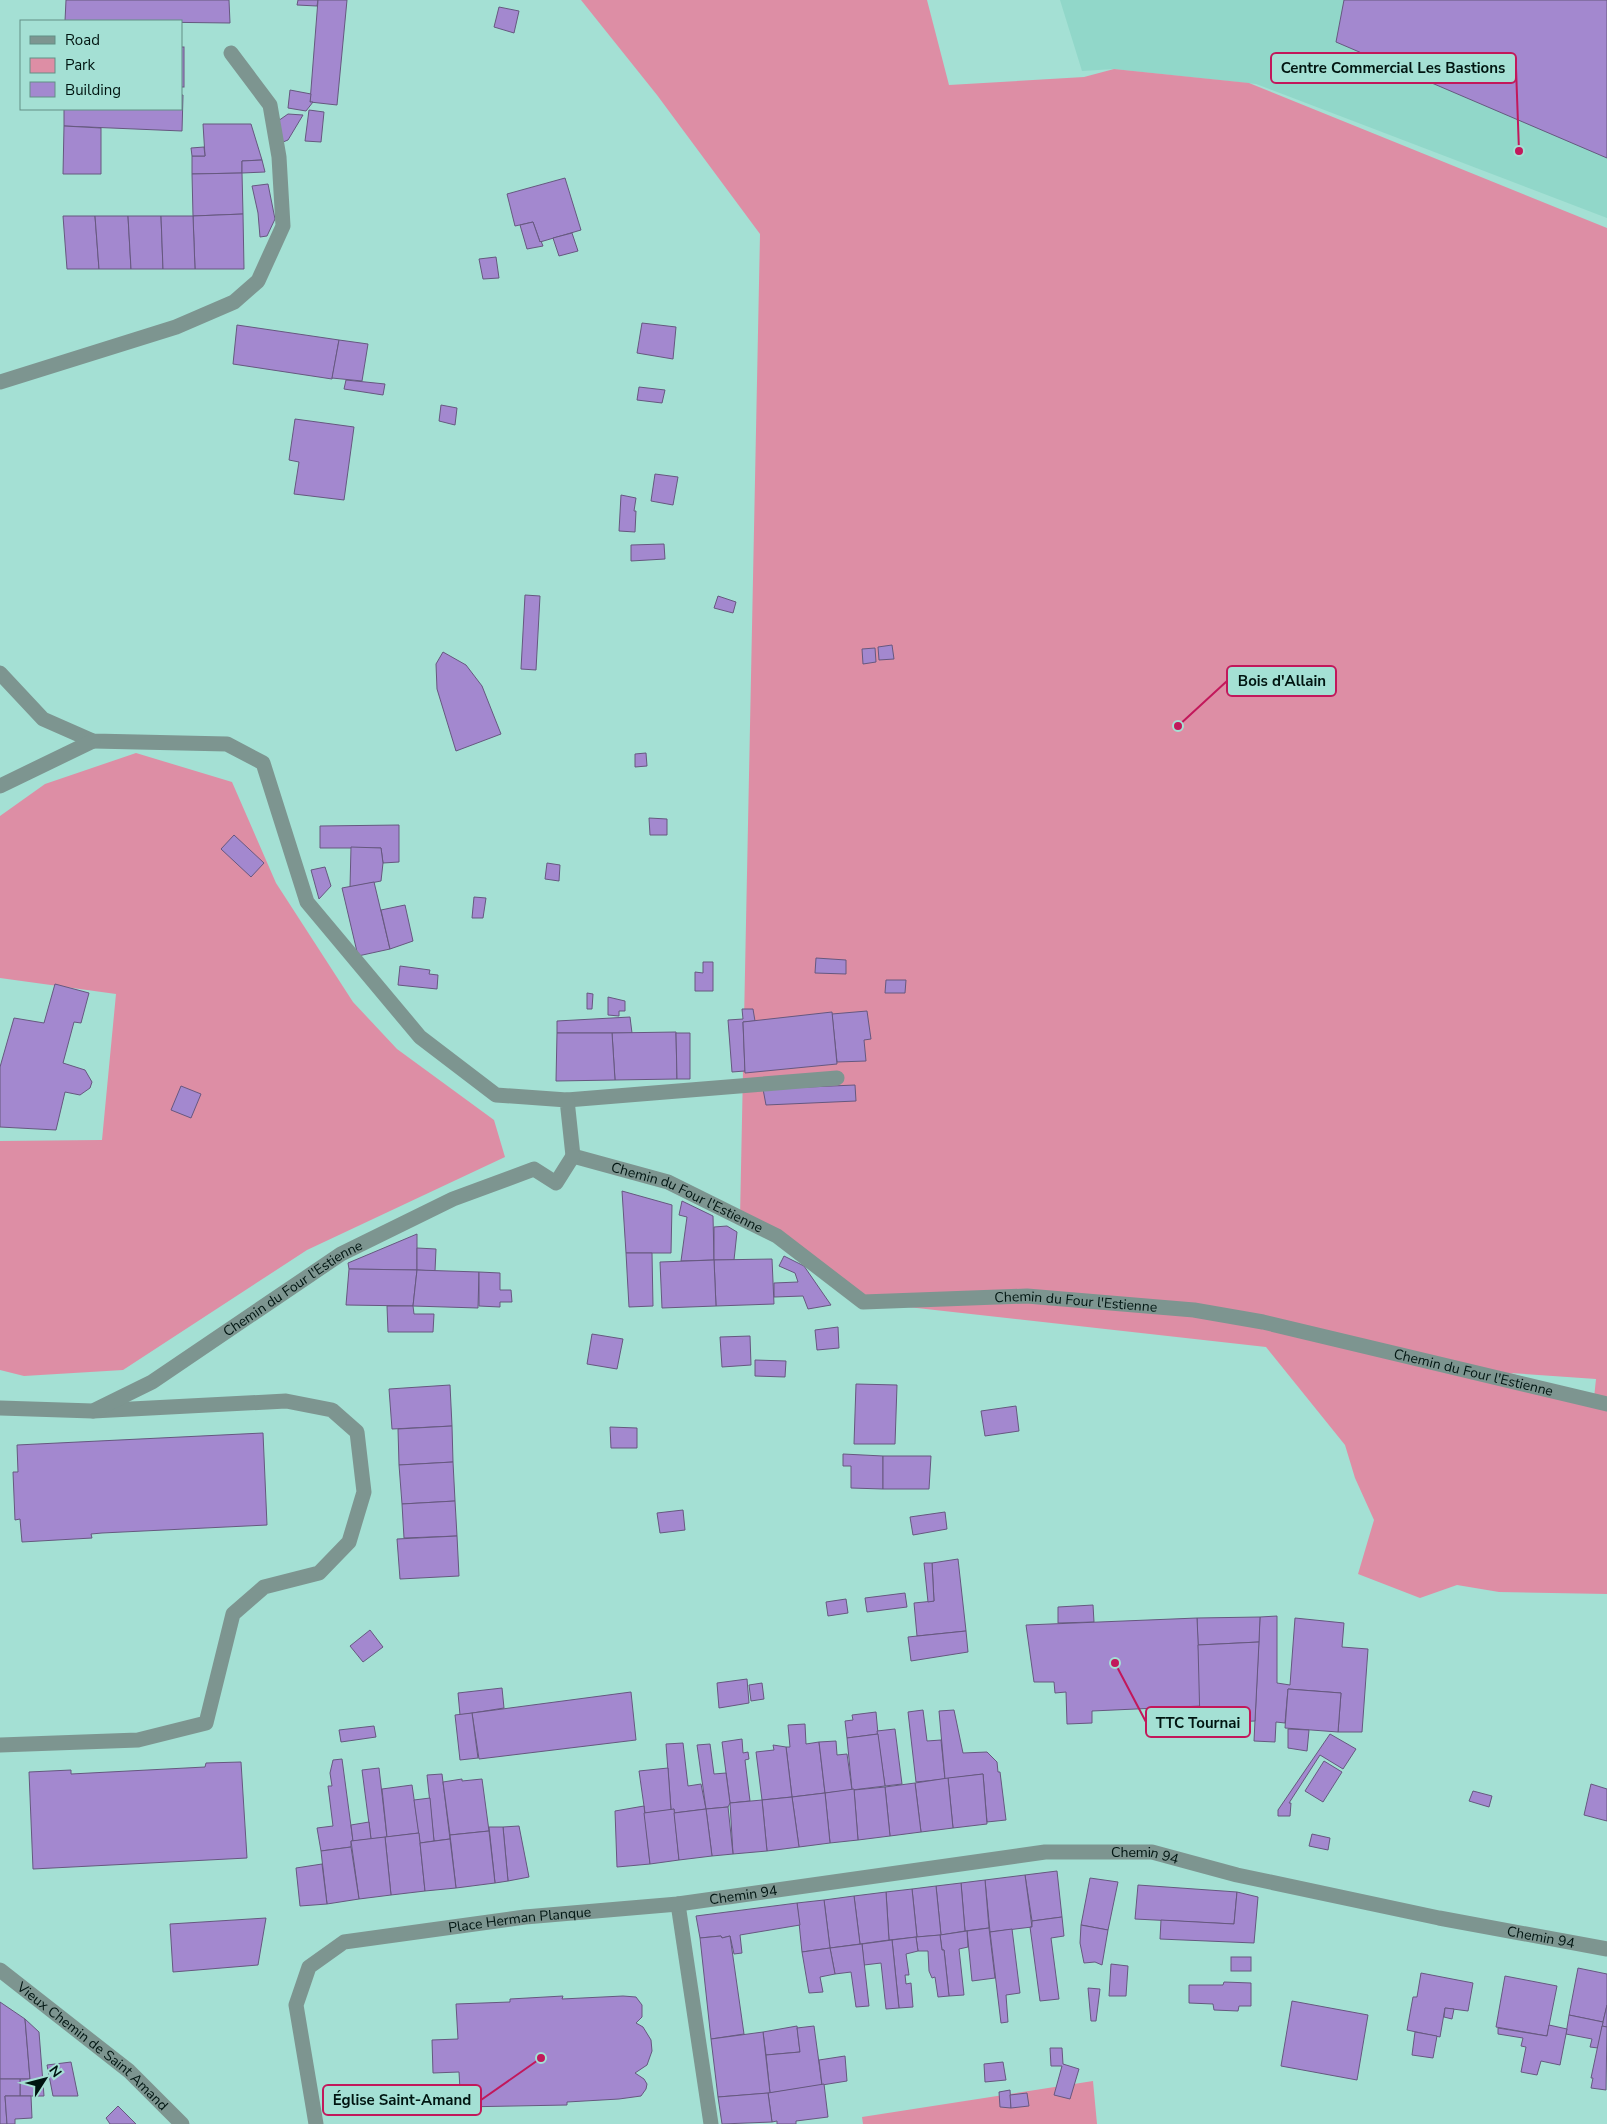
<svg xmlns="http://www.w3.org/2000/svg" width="1607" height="2124" font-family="'Nunito Sans',sans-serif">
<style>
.built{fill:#91d7c9}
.green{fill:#dd8ea5;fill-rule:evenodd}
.building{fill:#a388cf;stroke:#66587f}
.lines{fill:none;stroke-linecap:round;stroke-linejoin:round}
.lane{stroke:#7d9590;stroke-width:15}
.street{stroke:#7d9590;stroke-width:15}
.labels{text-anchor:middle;stroke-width:5;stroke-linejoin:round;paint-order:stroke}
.street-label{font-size:14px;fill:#001511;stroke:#a4e0d4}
.leader{fill:none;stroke:#c2185b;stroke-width:2}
.callout-dot{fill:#c2185b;stroke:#a4e0d4;stroke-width:2}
.callout{fill:#a4e0d4;stroke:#c2185b;stroke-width:2}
.callout-label{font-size:15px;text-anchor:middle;font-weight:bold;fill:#001511}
</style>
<rect width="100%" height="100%" fill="#a4e0d4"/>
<polygon class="built" points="1060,0 1607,0 1607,218 1256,84 1114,69 1082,71"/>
<g class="green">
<path d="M581 0H927L949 85 1084 77 1114 69 1249 83 1607 228V1594L1499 1592 1457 1585 1420 1598 1358 1574 1374 1520 1355 1478 1345 1445 1266 1347 863 1302 740 1218 760 234 657 95ZM1510 1373 1596 1379 1594 1398Z"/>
<polygon points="136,753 232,782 276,883 353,1002 397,1049 494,1120 505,1157 307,1250 123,1370 24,1376 0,1370 0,1141 102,1140 116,994 0,978 0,816 45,784"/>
<polygon points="1093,2081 1097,2124 863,2124 862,2117"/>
</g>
<g class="building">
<polygon points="66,0 229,0 230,23 65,21"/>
<polygon points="298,0 318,0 317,6 297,5"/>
<polygon points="318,0 347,0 337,105 310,102"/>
<polygon points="1344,0 1607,0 1607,158 1336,42"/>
<polygon points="499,7 519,11 514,33 494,27"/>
<rect x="181" y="47" width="3" height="40"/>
<polygon points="290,90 311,94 310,102 313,102 306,111 288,108"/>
<polygon points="181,95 183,95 182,131 64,126 64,109 181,109"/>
<polygon points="309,110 324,112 321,142 305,141"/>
<polygon points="288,114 303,115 288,140 283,142 278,121"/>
<polygon points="203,124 251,124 262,160 242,161 242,173 192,174 192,156 205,156"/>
<polygon points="64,126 101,128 101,174 63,174"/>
<polygon points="204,147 205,156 192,156 191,148"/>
<polygon points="262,160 265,172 242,173 242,161"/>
<polygon points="242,173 243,214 193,216 192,174"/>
<polygon points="565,178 581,230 540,242 533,222 515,226 507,194"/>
<polygon points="268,184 275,219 267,236 260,237 258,213 252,186"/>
<polygon points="243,214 244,269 195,269 193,216"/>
<polygon points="63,216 95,216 99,269 67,269"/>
<polygon points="95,216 128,216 131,269 99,269"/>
<polygon points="128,216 161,216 163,269 131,269"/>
<polygon points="161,216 193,216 195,269 163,269"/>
<polygon points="533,222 540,242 541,241 543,246 527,249 520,225"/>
<polygon points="572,233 578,251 559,256 553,238"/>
<polygon points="496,257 499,278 483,279 479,259"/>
<polygon points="642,323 676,327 673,359 637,353"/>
<polygon points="237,325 339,340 332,379 233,364"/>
<polygon points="339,340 368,344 362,381 332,378"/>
<polygon points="346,380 385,384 383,395 344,389"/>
<polygon points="639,387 665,390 662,403 637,400"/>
<polygon points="441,405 457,408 455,425 439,421"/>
<polygon points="295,419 354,427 344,500 294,494 299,462 289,460"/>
<polygon points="655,474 678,477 673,505 651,501"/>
<polygon points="621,495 636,498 634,511 636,511 635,532 619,531"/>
<polygon points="664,544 665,559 631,561 631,545"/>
<polygon points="525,595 540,596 536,670 521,669"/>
<polygon points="718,596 736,602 733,613 714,608"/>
<polygon points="892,645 894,659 879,660 878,647"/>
<polygon points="875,648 876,662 863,664 862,649"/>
<polygon points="443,652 466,665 482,686 501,734 456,751 437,689 436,664"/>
<polygon points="646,753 647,766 635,767 635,754"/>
<polygon points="649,818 667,819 667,835 650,835"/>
<polygon points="399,825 399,862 383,863 381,848 320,848 320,826"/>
<polygon points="234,835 264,863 251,877 221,849"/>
<polygon points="351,847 381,848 383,863 381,881 350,887"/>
<polygon points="547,863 560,865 559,881 545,879"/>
<polygon points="325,867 331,886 319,899 311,870"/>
<polygon points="374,882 390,949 358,956 342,888"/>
<polygon points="474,897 486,898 483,918 472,918"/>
<polygon points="405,905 413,941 390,949 381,910"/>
<polygon points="816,958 846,960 846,974 815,973"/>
<polygon points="703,962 713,962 713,991 695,991 695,972 703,973"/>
<polygon points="400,966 430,970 429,974 438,975 437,989 398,985"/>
<polygon points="886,980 906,980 905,993 885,993"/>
<polygon points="55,984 89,993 81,1023 74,1022 63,1063 85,1070 92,1082 90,1088 80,1095 65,1092 56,1130 0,1127 0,1067 14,1018 44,1023"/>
<polygon points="587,993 593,994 592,1009 587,1009"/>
<polygon points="608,997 625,1001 625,1011 619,1011 619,1016 608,1015"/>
<polygon points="742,1009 753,1009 755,1021 743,1022 745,1071 732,1072 728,1020 743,1019"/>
<polygon points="867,1011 871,1039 864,1040 866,1061 837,1062 832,1014"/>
<polygon points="832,1012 837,1064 745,1073 743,1022"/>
<polygon points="630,1017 632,1033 557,1033 557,1021"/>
<polygon points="676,1032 677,1079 615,1080 612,1033"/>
<polygon points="557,1033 612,1033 615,1080 556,1081"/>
<polygon points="676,1033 690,1033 690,1079 677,1079"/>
<polygon points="855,1085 856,1101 766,1105 763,1089"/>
<polygon points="181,1086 201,1094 191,1118 171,1110"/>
<polygon points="622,1191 672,1205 671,1253 626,1253"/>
<polygon points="682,1201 713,1216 714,1260 681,1261 687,1217 679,1215"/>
<polygon points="727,1226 737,1232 734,1260 714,1260 714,1227"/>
<polygon points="417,1234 417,1270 349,1269 348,1263"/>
<polygon points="417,1248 436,1249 435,1271 417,1270"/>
<polygon points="626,1253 652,1253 653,1306 629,1307"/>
<polygon points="784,1256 804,1266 831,1305 808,1309 803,1296 774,1297 774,1283 798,1282 795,1273 779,1266"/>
<polygon points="772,1259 774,1304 716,1306 714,1260"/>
<polygon points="714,1260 716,1306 662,1308 660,1262"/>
<polygon points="349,1269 417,1270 413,1306 346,1305"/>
<polygon points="417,1270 479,1272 478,1308 413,1306"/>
<polygon points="479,1272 500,1273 500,1290 511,1290 512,1302 500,1302 500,1307 479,1306"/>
<polygon points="387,1306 413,1306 414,1314 434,1314 433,1332 388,1332"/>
<polygon points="838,1327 839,1348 817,1350 815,1330"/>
<polygon points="592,1334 623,1339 617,1369 587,1364"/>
<polygon points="750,1336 751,1365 722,1367 720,1337"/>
<polygon points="755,1360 786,1361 785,1377 755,1376"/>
<polygon points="856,1384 897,1385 895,1444 854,1444"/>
<polygon points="450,1385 452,1426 392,1429 389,1389"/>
<polygon points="1016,1406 1019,1431 985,1436 981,1411"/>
<polygon points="452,1426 453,1462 399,1465 398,1429"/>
<polygon points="610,1427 637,1428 637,1448 611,1448"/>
<polygon points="263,1433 267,1525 102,1533 91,1534 92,1538 22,1542 20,1519 15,1520 13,1472 18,1472 17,1445"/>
<polygon points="843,1454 883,1456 883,1489 851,1488 851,1466 843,1466"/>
<polygon points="883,1456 931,1456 929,1489 883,1489"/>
<polygon points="453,1462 455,1501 402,1504 399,1465"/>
<polygon points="455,1501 457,1536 404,1538 402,1504"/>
<polygon points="683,1510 685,1530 660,1533 657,1513"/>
<polygon points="945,1512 947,1529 913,1535 910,1517"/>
<polygon points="457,1536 459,1576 400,1579 397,1539"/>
<polygon points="958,1559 966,1631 917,1636 914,1603 934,1601 932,1563"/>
<polygon points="924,1563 932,1563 934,1601 928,1602"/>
<polygon points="905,1593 907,1607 867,1612 865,1598"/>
<polygon points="846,1599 848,1613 828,1616 826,1602"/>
<polygon points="1093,1605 1094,1622 1058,1623 1058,1607"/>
<polygon points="1277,1616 1277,1683 1290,1685 1295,1618 1344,1623 1342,1647 1368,1649 1362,1732 1338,1732 1341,1693 1288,1689 1285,1723 1276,1722 1275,1742 1254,1741 1260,1617"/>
<polygon points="1260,1617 1259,1642 1198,1645 1197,1618"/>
<polygon points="1197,1618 1201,1706 1092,1711 1092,1723 1067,1724 1066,1692 1055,1693 1054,1682 1034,1682 1026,1625"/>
<polygon points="370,1630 383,1647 363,1662 350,1646"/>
<polygon points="966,1631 968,1652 911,1661 908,1637"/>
<polygon points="1259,1642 1255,1721 1200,1723 1198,1645"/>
<polygon points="747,1679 749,1703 719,1708 717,1683"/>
<polygon points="762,1683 764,1699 751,1701 749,1685"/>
<polygon points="502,1688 504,1708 460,1715 458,1693"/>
<polygon points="1288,1689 1341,1693 1338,1732 1285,1728"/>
<polygon points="631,1692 636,1740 479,1759 472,1713"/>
<polygon points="923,1710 927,1741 941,1740 945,1779 916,1782 908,1712"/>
<polygon points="954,1710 963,1753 987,1752 997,1762 998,1772 1000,1772 1006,1820 987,1822 983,1774 945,1779 939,1711"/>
<polygon points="876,1712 878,1734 847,1738 845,1721 853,1720 852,1715"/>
<polygon points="472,1713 478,1758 460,1760 455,1715"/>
<polygon points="805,1724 806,1744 819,1742 825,1793 792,1797 786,1747 790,1747 788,1725"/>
<polygon points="374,1726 376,1737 341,1742 339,1730"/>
<polygon points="895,1729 902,1784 885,1786 877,1731"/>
<polygon points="1288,1729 1309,1730 1307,1751 1288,1748"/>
<polygon points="878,1734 885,1786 852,1790 847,1738"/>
<polygon points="1330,1734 1356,1749 1343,1769 1320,1755 1289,1803 1291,1803 1290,1816 1278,1816 1278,1810"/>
<polygon points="742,1739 743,1753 748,1752 749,1759 745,1760 750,1801 730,1803 722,1742"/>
<polygon points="836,1741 837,1755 847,1754 852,1790 825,1793 819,1742"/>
<polygon points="683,1743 688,1786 701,1784 706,1809 674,1813 674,1809 671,1810 666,1744"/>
<polygon points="710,1744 714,1774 726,1773 730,1803 728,1807 706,1809 697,1745"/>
<polygon points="773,1745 786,1747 792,1797 762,1800 756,1752 774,1750"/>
<polygon points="342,1759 353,1841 351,1841 351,1847 321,1851 317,1828 333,1826 328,1786 332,1786 330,1773 333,1760"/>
<polygon points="1324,1761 1342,1772 1323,1802 1305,1791"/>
<polygon points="241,1762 247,1858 33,1869 29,1772 71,1770 71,1774 205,1767 206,1763"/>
<polygon points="379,1768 387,1837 371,1839 362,1770"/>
<polygon points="668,1768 671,1810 645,1813 639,1771"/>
<polygon points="442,1774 450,1839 434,1841 427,1775"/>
<polygon points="983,1774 987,1824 953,1828 948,1778"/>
<polygon points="948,1778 953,1828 921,1832 915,1783"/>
<polygon points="462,1779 462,1781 482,1779 489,1831 450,1835 443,1782"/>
<polygon points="915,1783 921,1832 890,1836 885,1787"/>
<polygon points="1591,1784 1607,1789 1607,1821 1584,1815"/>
<polygon points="412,1785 419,1833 387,1837 382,1789"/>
<polygon points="885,1787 890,1836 858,1840 854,1790"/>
<polygon points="854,1789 858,1840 830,1843 825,1793"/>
<polygon points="1473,1791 1492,1796 1489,1807 1469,1801"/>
<polygon points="825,1793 830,1843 799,1847 792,1797"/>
<polygon points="792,1797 799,1847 767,1851 762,1800"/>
<polygon points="430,1798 434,1841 420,1843 414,1800"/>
<polygon points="762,1800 767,1851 733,1854 730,1803"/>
<polygon points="644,1806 650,1864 617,1867 615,1811"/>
<polygon points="728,1807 733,1854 712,1856 706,1809"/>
<polygon points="674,1809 679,1860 650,1864 644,1813"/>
<polygon points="706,1809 712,1856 679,1860 674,1813"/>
<polygon points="369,1822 371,1839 353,1841 351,1825"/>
<polygon points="519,1826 529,1877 508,1881 503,1827"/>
<polygon points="489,1827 503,1827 508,1881 495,1883"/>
<polygon points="489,1831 495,1883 456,1888 450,1835"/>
<polygon points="419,1833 425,1891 391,1895 385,1837"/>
<polygon points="1312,1834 1330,1838 1328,1850 1309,1846"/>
<polygon points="385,1837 391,1895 359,1899 351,1841"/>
<polygon points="450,1839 456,1888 425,1891 420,1843"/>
<polygon points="351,1847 359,1899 327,1904 321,1851"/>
<polygon points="322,1864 327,1904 300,1906 296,1868"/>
<polygon points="1057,1871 1062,1917 1032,1921 1025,1875"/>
<polygon points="1025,1875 1032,1927 990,1932 985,1880"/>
<polygon points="1090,1878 1118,1882 1108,1930 1081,1925"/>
<polygon points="985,1880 989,1928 965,1931 961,1883"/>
<polygon points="961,1883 965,1931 941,1935 936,1886"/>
<polygon points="1138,1885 1237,1892 1234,1924 1135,1919"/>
<polygon points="936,1886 941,1935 917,1937 912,1889"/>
<polygon points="912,1889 917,1937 889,1940 886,1892"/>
<polygon points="886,1892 889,1940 860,1944 854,1896"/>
<polygon points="1237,1892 1258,1897 1254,1943 1160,1939 1161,1920 1234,1924"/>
<polygon points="854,1896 860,1944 830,1948 824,1900"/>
<polygon points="824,1900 830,1948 802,1952 797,1903"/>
<polygon points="797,1903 800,1925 740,1935 742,1953 734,1954 730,1936 722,1938 721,1936 700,1938 696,1916"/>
<polygon points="1062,1917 1064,1936 1051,1938 1059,1999 1040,2001 1030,1927 1032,1927 1032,1921"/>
<polygon points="266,1918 258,1965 173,1972 170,1924"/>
<polygon points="1081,1925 1108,1930 1102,1965 1095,1962 1084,1963 1080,1943"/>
<polygon points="989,1928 995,1978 972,1981 967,1931"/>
<polygon points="1012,1929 1020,1993 1006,1995 1008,2022 1001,2023 990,1932"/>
<polygon points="967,1931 968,1947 959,1949 964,1995 949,1996 944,1950 942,1950 940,1935"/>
<polygon points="940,1935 942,1950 944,1950 949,1996 938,1997 935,1977 932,1978 929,1971 928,1951 918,1951 916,1937"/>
<polygon points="721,1936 722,1938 730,1936 744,2034 711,2039 700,1938"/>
<polygon points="916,1937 918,1951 906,1954 909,1975 905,1975 906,1984 911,1983 913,2007 899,2008 892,1940"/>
<polygon points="892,1940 899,2008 886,2009 881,1963 864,1965 862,1944"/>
<polygon points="862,1944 869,2006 856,2007 851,1972 835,1974 830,1948"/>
<polygon points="830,1948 835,1974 820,1977 823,1992 809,1993 802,1952"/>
<rect x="1231" y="1957" width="20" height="14"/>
<polygon points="1111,1964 1128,1966 1126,1996 1109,1996"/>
<polygon points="1578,1968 1607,1974 1607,2005 1603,2022 1569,2015"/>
<polygon points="1421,1973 1473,1983 1468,2011 1445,2008 1440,2037 1407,2030 1413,1997 1417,1997"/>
<polygon points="1505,1976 1557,1986 1547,2036 1496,2027"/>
<polygon points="1224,1982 1251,1983 1251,2006 1239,2006 1238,2011 1214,2010 1213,2004 1189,2003 1189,1985 1223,1985"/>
<polygon points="1088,1988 1100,1989 1096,2021 1091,2021"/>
<polygon points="563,1996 562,1999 623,1996 636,1997 642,2005 642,2017 636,2023 643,2027 651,2040 652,2051 647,2065 635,2073 644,2079 647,2084 646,2089 641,2096 619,2099 567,2102 567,2105 461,2107 459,2072 433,2073 432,2040 458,2039 456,2004 510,2002 510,1999"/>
<polygon points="1292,2001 1368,2015 1357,2080 1281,2066"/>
<polygon points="0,2002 25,2019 30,2079 0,2079"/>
<polygon points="1607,2005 1607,2027 1602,2026"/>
<polygon points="1445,2008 1454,2009 1452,2019 1444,2017"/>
<polygon points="1569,2015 1603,2022 1598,2048 1590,2047 1592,2039 1566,2034"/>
<polygon points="25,2019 39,2032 44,2096 20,2096 20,2079 30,2079"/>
<polygon points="1549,2025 1567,2029 1560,2065 1541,2061 1537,2075 1521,2072 1526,2047 1521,2046 1523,2038 1498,2034 1498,2028 1547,2036"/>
<polygon points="797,2026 800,2052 766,2055 763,2032"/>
<polygon points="814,2026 822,2085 770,2093 766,2055 800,2052 797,2028"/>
<polygon points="1602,2026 1607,2027 1606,2090 1591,2088 1593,2078 1591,2078"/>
<polygon points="763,2032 770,2093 718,2097 711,2039"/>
<polygon points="1415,2032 1437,2036 1433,2058 1412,2055"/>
<polygon points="1050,2048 1062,2048 1063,2064 1079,2069 1070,2099 1054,2095 1062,2066 1051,2066"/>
<polygon points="845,2056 847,2081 822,2085 819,2060"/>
<polygon points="71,2062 78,2096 53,2096 47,2065"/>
<polygon points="1003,2062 1006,2080 985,2082 984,2064"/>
<polygon points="0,2079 20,2079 20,2096 5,2096 7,2124 0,2124"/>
<polygon points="824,2084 828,2117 796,2121 796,2124 777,2124 777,2121 772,2122 768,2093"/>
<polygon points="1010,2090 1011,2108 1000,2107 999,2092"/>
<polygon points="768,2093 772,2122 722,2124 718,2097"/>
<polygon points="1027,2093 1029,2106 1011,2108 1010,2095"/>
<polygon points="5,2096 31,2096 32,2118 15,2119 15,2124 7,2124"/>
<polygon points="118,2106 136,2124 110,2124 106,2118"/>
</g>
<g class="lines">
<g class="lane">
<polyline points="567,1100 837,1078"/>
<polyline points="0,1745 138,1740 206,1723 233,1614 264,1587 319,1573 349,1542 364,1492 357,1432 332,1410 286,1401 93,1411"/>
<polyline points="678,1904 711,2124"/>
</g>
<g class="street">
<polyline points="0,382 176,327 234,302 258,281 283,226 279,157 270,105 231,53"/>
<path id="s1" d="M0 673 43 719 93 741 227 744 263 763 307 902 420 1037 496 1095 567 1100 573 1156 668 1182 777 1236 863 1302 1027 1296 1194 1310 1263 1322 1607 1404"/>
<polyline points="0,786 93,741"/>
<path id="s2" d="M0 1408 93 1411 152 1382 341 1254 453 1199 534 1169 556 1183 573 1156"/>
<path id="s3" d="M0 1970 129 2071 182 2124"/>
<path id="s4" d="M316 2124 296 2005 309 1967 344 1942 525 1917 678 1904 1045 1852H1152L1237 1875 1439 1918 1607 1949"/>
</g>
</g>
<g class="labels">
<g class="street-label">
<text dy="5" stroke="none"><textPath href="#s1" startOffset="959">Chemin du Four l'Estienne</textPath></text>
<text dy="5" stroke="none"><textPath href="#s2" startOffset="328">Chemin du Four l'Estienne</textPath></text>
<text dy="5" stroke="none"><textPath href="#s1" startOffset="1379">Chemin du Four l'Estienne</textPath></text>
<text dy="5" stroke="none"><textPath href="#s1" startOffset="1784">Chemin du Four l'Estienne</textPath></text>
<text dy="5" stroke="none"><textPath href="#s4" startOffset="1011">Chemin 94</textPath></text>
<text dy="5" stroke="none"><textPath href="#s4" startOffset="606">Chemin 94</textPath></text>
<text dy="5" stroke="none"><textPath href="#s4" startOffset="381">Place Herman Planque</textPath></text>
<text dy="5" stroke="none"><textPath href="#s4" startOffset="1416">Chemin 94</textPath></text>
<text dy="5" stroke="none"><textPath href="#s3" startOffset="120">Vieux Chemin de Saint Amand</textPath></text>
</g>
</g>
<path class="leader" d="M1519 151L1516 68M1178 726L1227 681M1115 1663L1146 1722M541 2058L481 2100"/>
<g class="callout-dot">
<circle cx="1519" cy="151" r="5"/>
<circle cx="1178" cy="726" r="5"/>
<circle cx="1115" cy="1663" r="5"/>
<circle cx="541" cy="2058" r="5"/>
</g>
<g class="callout">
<rect x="1271" y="53" width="245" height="30" rx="5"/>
<rect x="1227" y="666" width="109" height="30" rx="5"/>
<rect x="1146" y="1707" width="104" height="30" rx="5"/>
<rect x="323" y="2085" width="158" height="30" rx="5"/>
</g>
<g class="callout-label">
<text x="1393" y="73">Centre Commercial Les Bastions</text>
<text x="1282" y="686">Bois d'Allain</text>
<text x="1198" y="1728">TTC Tournai</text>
<text x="402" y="2105">Église Saint-Amand</text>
</g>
<rect x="20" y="20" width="162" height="90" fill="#a4e0d4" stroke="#628f86"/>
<rect x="30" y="36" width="25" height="8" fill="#7d9590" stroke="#628f86"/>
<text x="65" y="45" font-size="15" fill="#001511">Road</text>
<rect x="30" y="58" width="25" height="15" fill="#dd8ea5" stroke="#628f86"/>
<text x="65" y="70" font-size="15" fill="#001511">Park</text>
<rect x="30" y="82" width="25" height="15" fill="#a388cf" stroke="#628f86"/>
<text x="65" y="95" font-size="15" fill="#001511">Building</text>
<g transform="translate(45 2079) rotate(54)" stroke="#a4e0d4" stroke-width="4" paint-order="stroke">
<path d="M0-4L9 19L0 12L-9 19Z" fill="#001511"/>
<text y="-8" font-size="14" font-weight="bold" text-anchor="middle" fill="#001511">N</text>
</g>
</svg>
